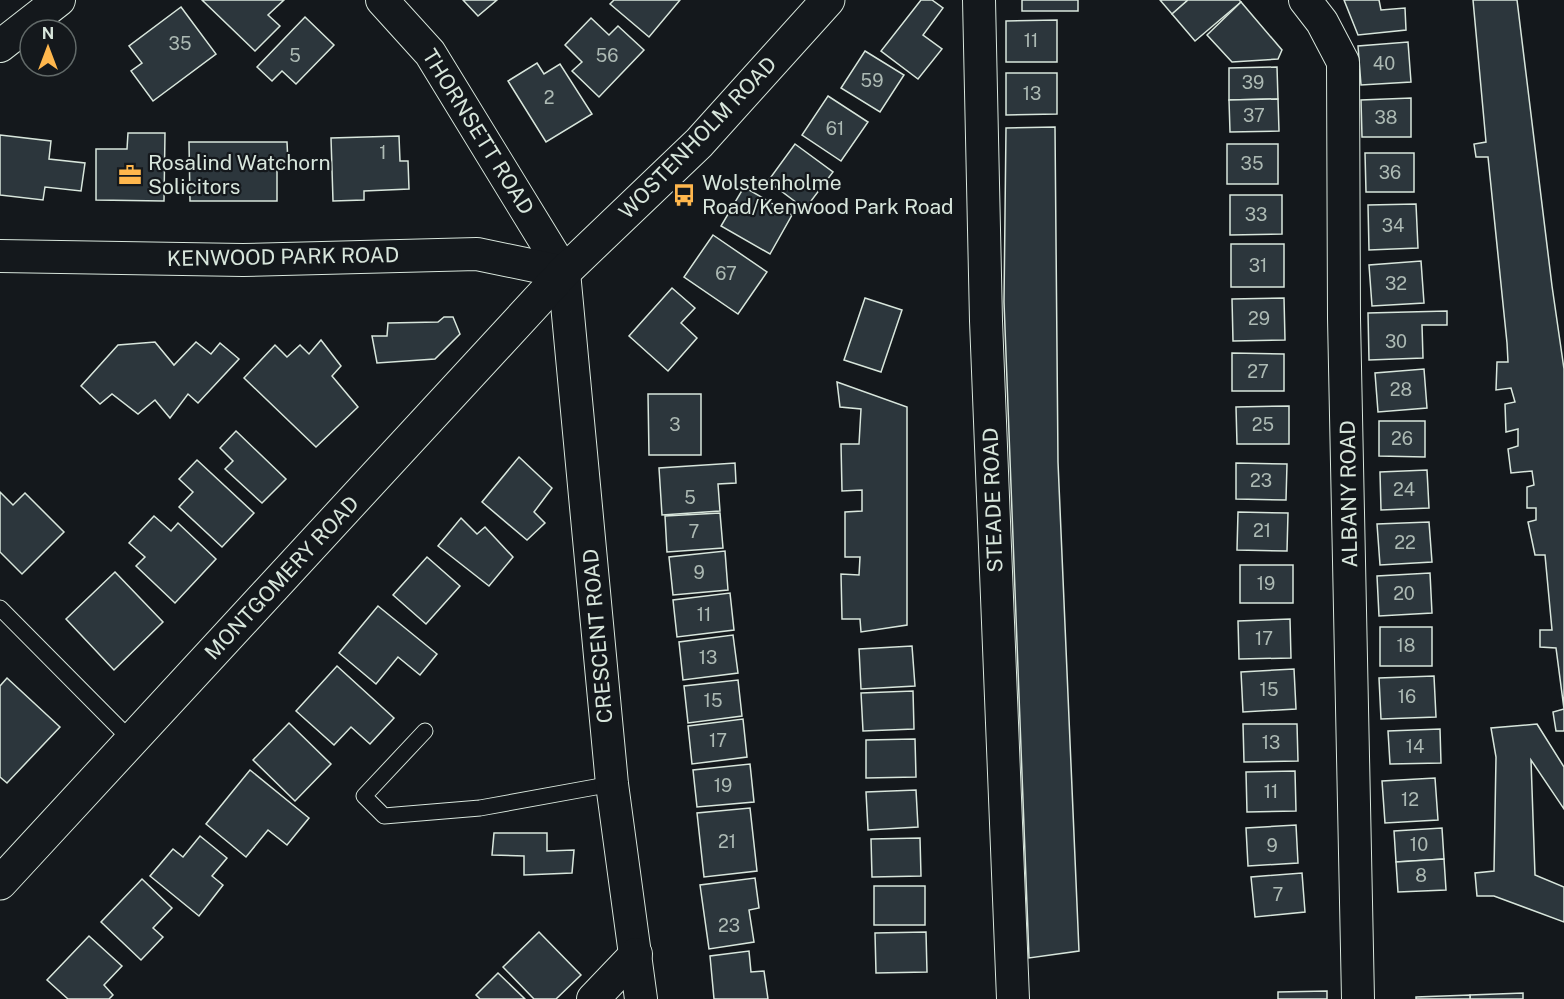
<svg xmlns="http://www.w3.org/2000/svg" width="1564" height="999" font-family="'Public Sans',sans-serif">
<style>
.building{fill:#2c363c;stroke:#d8e6dc;stroke-width:1.5}
.lines{fill:none;stroke-linecap:round;stroke-linejoin:round}
.lane-casing{stroke:#d8e6dc;stroke-width:17}
.street-casing{stroke:#d8e6dc;stroke-width:34}
.secondary-casing{stroke:#d8e6dc;stroke-width:35}
.lane{stroke:#14181c;stroke-width:15}
.street{stroke:#14181c;stroke-width:32}
.secondary{stroke:#14181c;stroke-width:33}
.labels{text-anchor:middle;stroke-width:4.5;stroke-linejoin:round;paint-order:stroke}
.number-label{font-size:18px;fill:#adbab4}
.street-label{font-size:21px;fill:#d8e6dc;stroke:#14181c}
.poi-label{font-size:21px;fill:#d8e6dc;stroke:#14181c;text-anchor:start}
</style>
<rect width="100%" height="100%" fill="#14181c"/>
<g class="building">
<polygon points="202,0 284,0 268,15 280,26 255,51"/>
<polygon points="463,0 497,0 478,16"/>
<polygon points="614,0 680,0 649,37 610,4"/>
<polygon points="921,0 932,0 943,8 923,35 942,49 918,79 881,51"/>
<rect x="1022" y="0" width="56" height="11"/>
<polygon points="1160,0 1188,0 1172,14"/>
<polygon points="1188,0 1239,0 1241,2 1195,41 1172,14"/>
<polygon points="1344,0 1379,0 1381,10 1405,8 1406,30 1358,35"/>
<polygon points="1473,0 1517,0 1552,286 1564,369 1564,731 1556,731 1553,712 1564,709 1556,648 1540,647 1540,630 1552,630 1545,555 1535,555 1528,522 1536,520 1536,508 1527,508 1527,487 1534,485 1532,471 1511,473 1508,449 1518,446 1518,429 1506,432 1505,404 1515,402 1511,388 1496,390 1497,362 1508,362 1507,343 1488,157 1476,157 1474,144 1486,142"/>
<polygon points="1241,2 1282,50 1278,59 1232,62 1207,35"/>
<polygon points="181,7 216,54 153,101 131,71 142,63 129,46"/>
<polygon points="305,17 334,45 296,84 282,71 272,81 257,67"/>
<polygon points="591,18 609,35 618,26 644,50 599,97 572,71 582,62 565,45"/>
<polygon points="1057,20 1057,62 1006,62 1006,21"/>
<polygon points="1408,42 1411,82 1361,85 1358,46"/>
<polygon points="865,51 904,75 880,112 841,88"/>
<polygon points="537,63 544,74 560,64 592,114 546,142 508,81"/>
<polygon points="1277,67 1278,99 1229,100 1229,68"/>
<polygon points="1006,73 1057,73 1057,114 1006,115"/>
<polygon points="828,96 868,122 841,161 802,135"/>
<polygon points="1411,98 1411,137 1362,137 1361,100"/>
<polygon points="1278,99 1279,131 1230,132 1229,100"/>
<polygon points="1055,127 1058,462 1079,951 1029,958 1004,302 1006,128"/>
<polygon points="128,133 165,133 164,201 96,200 96,149 127,149"/>
<polygon points="0,135 51,141 49,159 85,163 81,191 45,187 43,200 0,195"/>
<polygon points="399,136 400,161 408,161 409,189 364,191 364,200 333,201 331,138"/>
<polygon points="189,142 287,142 288,163 277,163 277,201 190,201"/>
<polygon points="795,144 833,172 805,209 768,181"/>
<rect x="1227" y="144" width="51" height="40"/>
<polygon points="1365,153 1414,153 1414,192 1366,192"/>
<polygon points="744,187 792,215 770,254 721,226"/>
<polygon points="1230,195 1282,195 1282,234 1230,235"/>
<polygon points="1416,204 1418,248 1369,250 1368,205"/>
<polygon points="713,235 767,272 738,314 684,277"/>
<rect x="1231" y="244" width="53" height="43"/>
<polygon points="1421,261 1424,303 1372,306 1369,265"/>
<polygon points="672,288 695,308 681,323 697,338 668,371 629,336"/>
<polygon points="865,298 902,310 881,372 844,360"/>
<polygon points="1284,298 1285,340 1233,341 1232,299"/>
<polygon points="1447,311 1447,325 1422,325 1423,358 1369,360 1368,313"/>
<polygon points="444,317 453,317 460,334 435,359 377,363 372,336 387,336 388,323 438,322"/>
<polygon points="321,340 341,366 332,376 358,407 316,447 244,378 275,345 287,357 300,345 309,354"/>
<polygon points="155,342 174,365 196,342 211,354 220,343 239,359 198,403 188,394 170,418 155,400 138,414 112,394 100,404 81,386 118,345"/>
<polygon points="1232,353 1284,354 1284,391 1232,391"/>
<polygon points="1424,369 1427,408 1378,412 1375,373"/>
<polygon points="837,382 907,407 907,625 861,632 860,619 842,619 841,574 859,575 860,557 845,557 845,512 862,511 862,490 842,491 841,444 859,444 861,409 840,407"/>
<polygon points="648,394 701,394 701,455 649,455"/>
<polygon points="1289,406 1289,444 1237,444 1236,407"/>
<polygon points="1379,421 1425,421 1425,457 1379,456"/>
<polygon points="236,431 286,479 262,503 225,469 233,461 220,448"/>
<polygon points="519,457 552,488 534,512 545,523 527,540 482,502"/>
<polygon points="197,460 254,513 222,547 179,507 193,492 179,479"/>
<polygon points="735,463 736,483 718,484 720,511 662,515 659,468"/>
<polygon points="1236,463 1287,464 1286,500 1236,499"/>
<polygon points="1427,470 1429,508 1381,510 1380,472"/>
<polygon points="0,492 13,505 25,493 64,532 22,574 0,552"/>
<polygon points="1238,512 1288,513 1287,551 1237,550"/>
<polygon points="720,513 723,548 667,552 665,516"/>
<polygon points="154,516 171,531 178,523 216,559 175,603 136,566 145,557 129,543"/>
<polygon points="461,518 477,534 485,527 513,557 489,586 438,546"/>
<polygon points="1429,522 1432,562 1380,565 1377,524"/>
<polygon points="725,551 728,590 673,595 669,557"/>
<polygon points="427,557 460,586 426,624 393,595"/>
<rect x="1240" y="565" width="53" height="38"/>
<polygon points="115,572 163,622 114,670 66,619"/>
<polygon points="1430,573 1432,613 1379,616 1377,576"/>
<polygon points="730,593 734,630 677,637 673,600"/>
<polygon points="378,606 437,654 420,675 398,657 376,684 339,653"/>
<polygon points="1290,619 1291,658 1239,659 1238,621"/>
<rect x="1380" y="627" width="52" height="39"/>
<polygon points="733,635 738,673 683,680 679,642"/>
<polygon points="912,646 915,686 861,689 859,649"/>
<polygon points="337,666 394,718 370,744 351,727 334,745 296,711"/>
<polygon points="1294,669 1296,709 1243,712 1241,672"/>
<polygon points="1434,676 1436,717 1381,719 1379,678"/>
<polygon points="7,678 60,727 7,783 0,777 0,686"/>
<polygon points="738,680 742,716 688,723 684,686"/>
<polygon points="913,691 914,729 863,731 861,693"/>
<polygon points="743,719 747,757 692,764 688,726"/>
<polygon points="289,723 331,764 295,801 253,760"/>
<polygon points="1243,724 1297,724 1298,761 1244,762"/>
<polygon points="1537,724 1564,767 1564,809 1531,760 1535,875 1564,887 1564,922 1494,896 1477,896 1475,873 1494,871 1496,757 1491,728"/>
<polygon points="1440,729 1441,763 1390,764 1388,731"/>
<polygon points="915,739 916,777 866,778 866,740"/>
<polygon points="750,764 754,802 697,807 693,770"/>
<polygon points="250,770 309,818 287,845 268,830 246,857 206,824"/>
<polygon points="1295,771 1296,811 1247,812 1246,772"/>
<polygon points="1435,778 1438,820 1385,823 1382,781"/>
<polygon points="916,790 918,827 868,830 866,792"/>
<polygon points="750,808 757,871 704,877 697,813"/>
<polygon points="1296,825 1298,863 1248,866 1246,828"/>
<polygon points="1442,828 1444,859 1396,862 1394,831"/>
<polygon points="494,833 547,833 547,851 574,850 572,873 524,875 524,856 492,855"/>
<polygon points="200,836 227,858 212,876 223,885 199,916 150,876 173,849 183,857"/>
<polygon points="920,838 921,876 872,877 871,839"/>
<polygon points="1444,859 1446,890 1398,892 1396,862"/>
<polygon points="1302,873 1305,912 1255,917 1251,877"/>
<polygon points="755,878 759,908 749,910 754,942 709,949 700,885"/>
<polygon points="142,879 172,908 153,928 163,937 141,960 101,922"/>
<rect x="874" y="886" width="51" height="39"/>
<polygon points="539,932 581,975 556,999 534,999 503,967"/>
<polygon points="926,932 927,972 876,973 875,933"/>
<polygon points="89,936 122,966 104,985 113,995 109,999 68,999 47,980"/>
<polygon points="749,951 751,972 764,971 768,999 714,999 710,956"/>
<polygon points="498,973 525,999 480,999 476,995"/>
<polygon points="1327,991 1327,999 1278,999 1278,992"/>
<polygon points="1523,993 1523,999 1470,999 1470,995"/>
<polygon points="1470,995 1470,999 1416,999 1416,997"/>
</g>
<g class="lines">
<g class="lane-casing">
<g id="lane">
<polyline points="0,608 132,741"/>
<polyline points="425,731 364,796 384,816 480,808 612,784"/>
</g>
</g>
<g class="street-casing">
<g id="street">
<polyline points="382,0 430,53 564,272 612,784 641,999"/>
<polyline points="979,0 986,321 1013,999"/>
<polyline points="1305,0 1322,22 1343,62 1344,318 1358,999"/>
<polyline points="0,46 59,0"/>
<polyline points="0,256 243,260 477,254 564,272"/>
<polyline points="593,999 636,954"/>
</g>
</g>
<g class="secondary-casing">
<polyline id="secondary" points="0,883 564,272 699,143 828,0"/>
</g>
<use href="#lane" class="lane"/>
<use href="#street" class="street"/>
<use href="#secondary" class="secondary"/>
</g>
<defs>
<g id="office-bare" transform="scale(1.8)"><path d="M-6-3h4V-5.5h4V-3h4V5H-6ZM-1-4.5V-3h2v-1.5ZM-6 0V1H6V0Z" fill="#ffb74d" stroke="#14181c" stroke-width="2.5" paint-order="stroke"/></g>
<g id="bus-bare" transform="scale(1.8)"><path d="M-5-6H5V4H4V6H2V4H-2V6H-4V4H-5ZM-3.5-4V0h7V-4ZM-3.5 1.2v1.5H-2V1.2ZM2 1.2v1.5H3.5V1.2Z" fill="#ffb74d" stroke="#14181c" stroke-width="2.5" paint-order="stroke"/></g>
</defs>
<g fill-rule="evenodd">
<use href="#office-bare" x="130" y="175"/>
<use href="#bus-bare" x="684" y="195"/>
</g>
<g class="labels">
<g class="number-label">
<text x="1031" y="47">11</text>
<text x="180" y="50">35</text>
<text x="295" y="62">5</text>
<text x="607" y="62">56</text>
<text x="1384" y="70">40</text>
<text x="872" y="87">59</text>
<text x="1253" y="89">39</text>
<text x="1032" y="100">13</text>
<text x="549" y="104">2</text>
<text x="1254" y="122">37</text>
<text x="1386" y="124">38</text>
<text x="835" y="135">61</text>
<text x="383" y="159">1</text>
<text x="1252" y="170">35</text>
<text x="1390" y="179">36</text>
<text x="1256" y="221">33</text>
<text x="1393" y="232">34</text>
<text x="1258" y="272">31</text>
<text x="726" y="280">67</text>
<text x="1396" y="290">32</text>
<text x="1259" y="325">29</text>
<text x="1396" y="348">30</text>
<text x="1258" y="378">27</text>
<text x="1401" y="396">28</text>
<text x="675" y="431">3</text>
<text x="1263" y="431">25</text>
<text x="1402" y="445">26</text>
<text x="1261" y="487">23</text>
<text x="1404" y="496">24</text>
<text x="690" y="504">5</text>
<text x="1262" y="537">21</text>
<text x="694" y="538">7</text>
<text x="1405" y="549">22</text>
<text x="699" y="579">9</text>
<text x="1266" y="590">19</text>
<text x="1404" y="600">20</text>
<text x="704" y="621">11</text>
<text x="1264" y="645">17</text>
<text x="1406" y="652">18</text>
<text x="708" y="664">13</text>
<text x="1269" y="696">15</text>
<text x="1407" y="703">16</text>
<text x="713" y="707">15</text>
<text x="718" y="747">17</text>
<text x="1271" y="749">13</text>
<text x="1415" y="753">14</text>
<text x="723" y="792">19</text>
<text x="1271" y="798">11</text>
<text x="1410" y="806">12</text>
<text x="727" y="848">21</text>
<text x="1419" y="851">10</text>
<text x="1272" y="852">9</text>
<text x="1421" y="882">8</text>
<text x="1278" y="901">7</text>
<text x="729" y="932">23</text>
</g>
<g class="street-label">
<text transform="translate(478 132) rotate(58)" y="7">THORNSETT ROAD</text>
<text transform="translate(698 138) rotate(-46)" y="7">WOSTENHOLM ROAD</text>
<text transform="translate(283 257) rotate(-1)" y="7">KENWOOD PARK ROAD</text>
<text transform="translate(1349 494) rotate(-91)" y="7">ALBANY ROAD</text>
<text transform="translate(993 500) rotate(-92)" y="7">STEADE ROAD</text>
<text transform="translate(282 578) rotate(-47)" y="7">MONTGOMERY ROAD</text>
<text transform="translate(598 636) rotate(-95)" y="7">CRESCENT ROAD</text>
</g>
<g class="poi-label">
<text x="148" y="170">Rosalind Watchorn<tspan x="148" dy="24">Solicitors</tspan></text>
<text x="702" y="190">Wolstenholme<tspan x="702" dy="24">Road/Kenwood Park Road</tspan></text>
</g>
</g>
<g transform="translate(48 48)"><circle r="28" fill="#14181c" stroke="#626a69" stroke-width="1.5"/>
<path d="M0-4.5L10 22L0 15L-10 22Z" fill="#ffb74d"/>
<text y="-9" font-size="16" font-weight="bold" text-anchor="middle" fill="#d8e6dc">N</text>
</g>
</svg>
